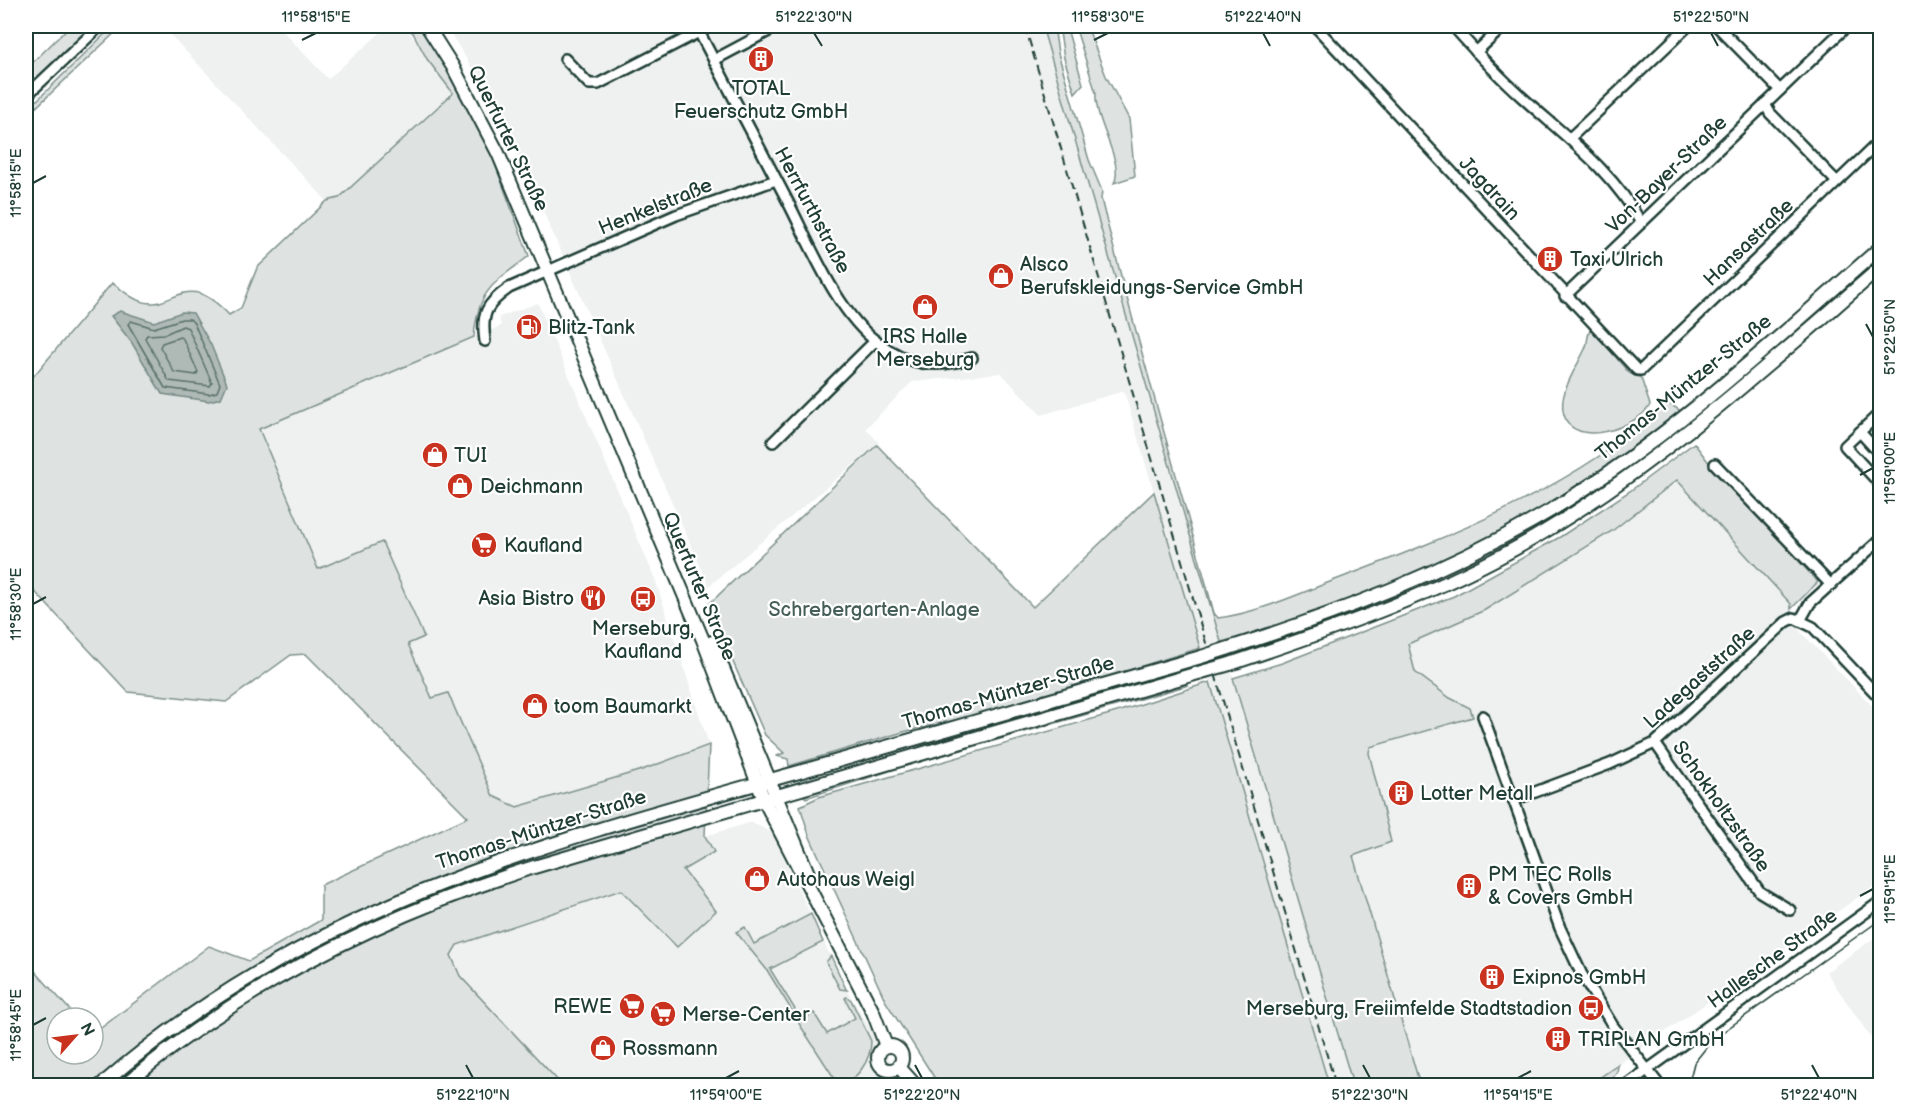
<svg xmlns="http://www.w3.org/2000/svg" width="1906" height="1111" font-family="'Balsamiq Sans',sans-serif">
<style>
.built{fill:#eef1f0}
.green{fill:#dee3e2;stroke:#7e908b;stroke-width:1.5}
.water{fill:#afbab7;stroke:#758883;stroke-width:1.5}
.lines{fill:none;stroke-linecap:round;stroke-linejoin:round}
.shore{stroke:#596f68;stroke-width:1.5}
.minor-casing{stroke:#1f3d34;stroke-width:14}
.major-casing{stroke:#1f3d34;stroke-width:16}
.minor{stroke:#fff;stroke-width:9}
.major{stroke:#fff;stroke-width:12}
.tram{stroke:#1f3d34;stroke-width:1.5}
.rail{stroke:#1f3d34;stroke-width:2;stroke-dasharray:9 4.5;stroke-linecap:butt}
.major-bridge-casing{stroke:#1f3d34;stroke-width:16;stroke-linecap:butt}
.major-bridge{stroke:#fff;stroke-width:12}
.ticks{fill:none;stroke:#1f3d34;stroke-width:2}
.labels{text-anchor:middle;stroke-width:4.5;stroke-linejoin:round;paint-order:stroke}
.poi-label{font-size:20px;fill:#1f3d34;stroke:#fff;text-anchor:start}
.street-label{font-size:20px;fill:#1f3d34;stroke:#fff}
.park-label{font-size:20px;fill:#455e57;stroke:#fff}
.neatline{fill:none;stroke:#1f3d34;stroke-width:2}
.ticks-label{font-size:15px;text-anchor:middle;fill:#1f3d34}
</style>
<rect width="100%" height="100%" fill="#fff"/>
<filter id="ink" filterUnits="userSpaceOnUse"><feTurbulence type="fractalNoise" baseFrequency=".0167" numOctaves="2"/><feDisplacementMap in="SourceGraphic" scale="12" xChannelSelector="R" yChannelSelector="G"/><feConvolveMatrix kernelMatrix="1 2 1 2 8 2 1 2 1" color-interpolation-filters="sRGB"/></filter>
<g filter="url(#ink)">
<g class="built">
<polygon points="162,26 278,26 328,79 388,26 405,26 453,93 339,198 327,201"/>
<polygon points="446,26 1042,26 1353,1085 1329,1085 1124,391 1041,415 1001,373 912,382 866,428 879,443 709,586 499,112"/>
<polygon points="538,303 655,579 709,745 642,770 517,807 493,796 448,693 432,698 408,644 424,637 382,543 318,569 259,428 501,326 499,317"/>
<polygon points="1677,479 1791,604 1800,631 1880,714 1880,882 1589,1085 1420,1085 1353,859 1298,686"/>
<polygon points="752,822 772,833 846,989 905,1085 562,1085 460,976 451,955 457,945 705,836"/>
<polygon points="1880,934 1880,1051 1826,972"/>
</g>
<g class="green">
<polygon points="70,26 95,26 26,91 26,69"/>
<polygon points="113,26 122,26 31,112 27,110"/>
<path d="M405 26H421L450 70 489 148 529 256C493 284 478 289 474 337L259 429 318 569 382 542 424 637 408 644 432 698 448 693 493 796 517 807 642 770 709 745 705 836 714 852 683 870 716 911 677 947 621 890 457 945 451 955 460 976 562 1085H26V961L77 1018H57V1054H93V1034L209 946 249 961 321 920V885L468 817 306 654 291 655 226 702 128 692 26 582V385L112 283C120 288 130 298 140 301 175 313 183 266 229 315L241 308 257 268 327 201 339 198 453 93 427 59 413 33Z"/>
<path d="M1042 26H1054L1058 53 1089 160 1102 191 1101 199C1136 338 1177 475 1214 613L1218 618C1258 613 1298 594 1335 580 1451 536 1575 488 1668 403L1681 411 1595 476 1535 513 1459 555 1309 618 1221 642Z"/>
<polygon points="1059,26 1065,26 1068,32 1083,84 1075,93 1064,58"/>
<path d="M1075 26H1087L1106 76 1129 119 1135 176 1114 183C1125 162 1094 122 1096 93Z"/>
<path d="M1591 328 1629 373 1641 378 1650 405C1638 427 1574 450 1564 415 1557 394 1577 367 1585 349 1589 341 1586 336 1591 328Z"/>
<polygon points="1694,443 1713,468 1818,582 1791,609 1791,604 1677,480 1612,531 1485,610 1408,644 1415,672 1450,698 1470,708 1473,717 1370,747 1369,753 1391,842 1353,856 1420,1085 1353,1085 1233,678 1282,663 1454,596 1560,537 1630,491"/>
<polygon points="877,445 1033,607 1154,492 1200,648 1003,709 903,732 789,766 788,759 777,756 784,753 765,735 708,605"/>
<polygon points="1196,667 1197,671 1014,724 919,747 998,721"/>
<polygon points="1210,682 1329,1085 939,1085 886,1002 809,835 800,806 819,797 1117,712"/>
<polygon points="1189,685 902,767 806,798 804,796 903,764"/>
<polygon points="811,914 823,942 770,969 796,1011 792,1011 767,970 736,932 745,927 754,944"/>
<polygon points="831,956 846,989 847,990 840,989 826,962"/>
<path d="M847 997 851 1000 871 1041C871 1059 858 1082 838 1084L798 1022 814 1013 827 1034 855 1018 845 998Z"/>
<path d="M1618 1065C1618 1080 1602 1086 1589 1085Z"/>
</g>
<polygon class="water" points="120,311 154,322 182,312 193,313 211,345 227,384 221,398 209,401 162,394 132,343 111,316"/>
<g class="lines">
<g class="shore">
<polygon points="182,319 190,319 194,323 220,384 217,392 209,394 165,388 128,324 131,321 154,328"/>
<polygon points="183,326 188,328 212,383 210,386 169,381 145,338 147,335 165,334"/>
<polygon points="180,337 183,339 198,372 196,375 174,372 160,347 162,343"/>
</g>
<g class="minor-casing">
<g id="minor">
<path d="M696 26C726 84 757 142 787 200 810 244 837 313 877 342 909 366 935 369 972 358"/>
<polyline points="1315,26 1637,370 1641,370 1880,141"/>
<path d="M1453 26C1475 51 1498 76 1524 99 1567 138 1613 171 1641 223"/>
<polyline points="1717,26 1780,90"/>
<polyline points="1476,52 1504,26"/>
<polyline points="565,59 589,84 598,84 699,32"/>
<polyline points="714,60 778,26"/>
<polyline points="26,96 100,26"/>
<polyline points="1765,104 1770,113 1837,182"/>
<polyline points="1570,138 1688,26"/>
<polyline points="1565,296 1847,26"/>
<path d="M485 341C481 314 486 304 509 288L676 215 776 180"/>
<polyline points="1880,413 1845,446 1880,484"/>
<polyline points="1860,432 1880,454"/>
<polyline points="773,442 875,341"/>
<polyline points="1715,464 1831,585"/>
<polyline points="1801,619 1810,603 1880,540"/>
<polyline points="1483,716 1560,928 1581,973 1613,1026 1660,1086"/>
<polyline points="1655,743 1760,892 1790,910"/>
<polyline points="1514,800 1610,764 1655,743 1786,622 1794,618 1813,627 1880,698"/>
<polyline points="1625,1086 1880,902"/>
</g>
</g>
<g class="major-casing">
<g id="major">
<polyline points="427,26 453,67 498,153 703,640 764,800 873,1012 886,1046"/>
<polyline points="712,642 810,878"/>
<path d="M1226 649C1339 613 1449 571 1551 510 1671 438 1775 340 1880 248"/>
<path d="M1230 664C1338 628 1446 591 1544 532 1667 458 1772 361 1880 268"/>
<circle cx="890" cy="1058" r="12"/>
<polyline points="899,1067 916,1086"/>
<path d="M100 1086C306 907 536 845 792 774 929 736 1065 696 1201 657"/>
<path d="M124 1086C244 983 384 915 534 867L1205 671"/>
</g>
</g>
<use href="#minor" class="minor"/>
<use href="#major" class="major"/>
<polyline class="tram" points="1688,1086 1694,1063 1713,1039 1880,920"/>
<polyline class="rail" points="1025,26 1336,1086"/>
<g class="major-bridge-casing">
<g id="major-bridge">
<polyline points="1201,657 1226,649"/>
<polyline points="1205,671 1230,664"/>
</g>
</g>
<use href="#major-bridge" class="major-bridge"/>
</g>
</g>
<path class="ticks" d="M814 33 822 46M1263 33 1270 46M1711 33 1718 46M302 40 316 33M1094 40 1108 33M33 183 46 176M1866 324 1873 337M1860 475 1873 468M33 604 46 597M1860 896 1873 889M33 1025 46 1018M466 1065 473 1078M915 1065 922 1078M1363 1065 1370 1078M1812 1065 1819 1078M726 1078 739 1071M1518 1078 1531 1071"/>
<defs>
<g id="building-disc" transform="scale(1.35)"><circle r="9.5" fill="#c8321e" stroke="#fff"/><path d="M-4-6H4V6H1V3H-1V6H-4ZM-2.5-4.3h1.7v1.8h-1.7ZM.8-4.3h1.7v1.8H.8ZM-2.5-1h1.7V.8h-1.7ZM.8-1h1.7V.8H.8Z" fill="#fff"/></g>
<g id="shop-disc" transform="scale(1.35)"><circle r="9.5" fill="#c8321e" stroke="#fff"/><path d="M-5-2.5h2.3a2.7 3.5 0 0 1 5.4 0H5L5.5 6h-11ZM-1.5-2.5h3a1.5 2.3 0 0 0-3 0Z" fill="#fff"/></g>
<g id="fuel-disc" transform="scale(1.35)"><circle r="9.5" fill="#c8321e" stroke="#fff"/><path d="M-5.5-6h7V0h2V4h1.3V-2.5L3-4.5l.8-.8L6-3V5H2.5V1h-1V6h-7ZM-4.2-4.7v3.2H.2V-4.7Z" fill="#fff"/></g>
<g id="supermarket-disc" transform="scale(1.35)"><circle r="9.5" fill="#c8321e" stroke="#fff"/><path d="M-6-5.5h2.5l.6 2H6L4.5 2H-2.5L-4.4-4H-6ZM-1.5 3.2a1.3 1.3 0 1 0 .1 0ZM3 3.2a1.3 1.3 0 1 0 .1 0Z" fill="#fff"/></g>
<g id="restaurant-disc" transform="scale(1.35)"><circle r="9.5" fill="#c8321e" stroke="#fff"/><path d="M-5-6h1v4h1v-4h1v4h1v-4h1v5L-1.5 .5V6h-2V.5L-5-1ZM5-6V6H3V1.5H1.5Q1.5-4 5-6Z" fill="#fff"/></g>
<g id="bus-disc" transform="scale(1.35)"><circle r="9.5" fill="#c8321e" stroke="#fff"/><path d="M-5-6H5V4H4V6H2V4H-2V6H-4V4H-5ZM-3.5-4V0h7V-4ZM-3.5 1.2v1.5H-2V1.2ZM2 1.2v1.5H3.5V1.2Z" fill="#fff"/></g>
</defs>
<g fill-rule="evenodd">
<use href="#building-disc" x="761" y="59"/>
<use href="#building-disc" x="1550" y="259"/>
<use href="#shop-disc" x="1001" y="276"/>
<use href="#shop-disc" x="925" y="307"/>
<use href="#fuel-disc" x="529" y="327"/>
<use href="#shop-disc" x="435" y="455"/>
<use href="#shop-disc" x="460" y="486"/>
<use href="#supermarket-disc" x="484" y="545"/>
<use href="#restaurant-disc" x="593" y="598"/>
<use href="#bus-disc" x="643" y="599"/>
<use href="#shop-disc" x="535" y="706"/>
<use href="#building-disc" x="1401" y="793"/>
<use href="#shop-disc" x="757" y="879"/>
<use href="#building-disc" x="1469" y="886"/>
<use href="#building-disc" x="1492" y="977"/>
<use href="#supermarket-disc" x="632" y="1006"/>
<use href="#bus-disc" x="1591" y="1008"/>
<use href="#supermarket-disc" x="663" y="1014"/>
<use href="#building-disc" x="1558" y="1039"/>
<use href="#shop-disc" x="603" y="1048"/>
</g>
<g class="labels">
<g class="poi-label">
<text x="761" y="95" text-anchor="middle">TOTAL<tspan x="761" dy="23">Feuerschutz GmbH</tspan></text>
<text x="1570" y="266">Taxi Ulrich</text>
<text x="1020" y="271">Alsco<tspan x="1020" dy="23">Berufskleidungs-Service GmbH</tspan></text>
<text x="548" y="334">Blitz-Tank</text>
<text x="925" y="343" text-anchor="middle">IRS Halle<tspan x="925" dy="23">Merseburg</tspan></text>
<text x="454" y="462">TUI</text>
<text x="480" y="493">Deichmann</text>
<text x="504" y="552">Kaufland</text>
<text x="574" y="605" text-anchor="end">Asia Bistro</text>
<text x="643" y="635" text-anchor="middle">Merseburg,<tspan x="643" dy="23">Kaufland</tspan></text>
<text x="554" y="713">toom Baumarkt</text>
<text x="1420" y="800">Lotter Metall</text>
<text x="1488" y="881">PM TEC Rolls<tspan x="1488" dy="23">&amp; Covers GmbH</tspan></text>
<text x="777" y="886">Autohaus Weigl</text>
<text x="1512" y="984">Exipnos GmbH</text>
<text x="612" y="1013" text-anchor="end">REWE</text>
<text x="1572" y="1015" text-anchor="end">Merseburg, Freiimfelde Stadtstadion</text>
<text x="682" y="1021">Merse-Center</text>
<text x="1578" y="1046">TRIPLAN GmbH</text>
<text x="622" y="1055">Rossmann</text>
</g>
<g class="street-label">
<text transform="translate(509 138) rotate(64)" y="7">Querfurter Straße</text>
<text transform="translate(1666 174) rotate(-44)" y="7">Von-Bayer-Straße</text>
<text transform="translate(1490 188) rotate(47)" y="7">Jagdrain</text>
<text transform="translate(655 206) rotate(-22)" y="7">Henkelstraße</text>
<text transform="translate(813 210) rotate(62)" y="7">Herrfurthstraße</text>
<text transform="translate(1748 242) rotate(-44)" y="7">Hansastraße</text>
<text transform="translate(1683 387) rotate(-39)" y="7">Thomas-Müntzer-Straße</text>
<text transform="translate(700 586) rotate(67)" y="7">Querfurter Straße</text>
<text transform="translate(1699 677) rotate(-42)" y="7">Ladegaststraße</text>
<text transform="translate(1008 692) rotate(-16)" y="7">Thomas-Müntzer-Straße</text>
<text transform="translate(1722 806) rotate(55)" y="7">Schokholtzstraße</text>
<text transform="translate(541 829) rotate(-18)" y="7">Thomas-Müntzer-Straße</text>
<text transform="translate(1772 958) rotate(-36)" y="7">Hallesche Straße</text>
</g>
<g class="park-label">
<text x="874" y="616">Schrebergarten-Anlage</text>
</g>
</g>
<rect width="1906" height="1111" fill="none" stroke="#fff" stroke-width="66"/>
<g transform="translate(75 1036) rotate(62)"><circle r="28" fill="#ffffff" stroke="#a5b1ae" stroke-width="1.5"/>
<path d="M0-4.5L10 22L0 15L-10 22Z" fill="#c8321e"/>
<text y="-9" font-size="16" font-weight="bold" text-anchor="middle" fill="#1f3d34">N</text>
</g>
<rect x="33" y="33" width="1840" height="1045" class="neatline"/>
<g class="ticks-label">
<text x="316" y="22">11°58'15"E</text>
<text x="814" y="22">51°22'30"N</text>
<text x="1108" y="22">11°58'30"E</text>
<text x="1263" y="22">51°22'40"N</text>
<text x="1711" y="22">51°22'50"N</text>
<text transform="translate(16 183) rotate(-90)" y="5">11°58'15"E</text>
<text transform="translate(1890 337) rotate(-90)" y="5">51°22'50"N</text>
<text transform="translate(1890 468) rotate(-90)" y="5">11°59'00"E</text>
<text transform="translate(16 604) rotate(-90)" y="5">11°58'30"E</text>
<text transform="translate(1890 889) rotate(-90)" y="5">11°59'15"E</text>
<text transform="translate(16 1025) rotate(-90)" y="5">11°58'45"E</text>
<text x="473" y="1100">51°22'10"N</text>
<text x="726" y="1100">11°59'00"E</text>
<text x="922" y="1100">51°22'20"N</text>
<text x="1370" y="1100">51°22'30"N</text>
<text x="1518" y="1100">11°59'15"E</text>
<text x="1819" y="1100">51°22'40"N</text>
</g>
</svg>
